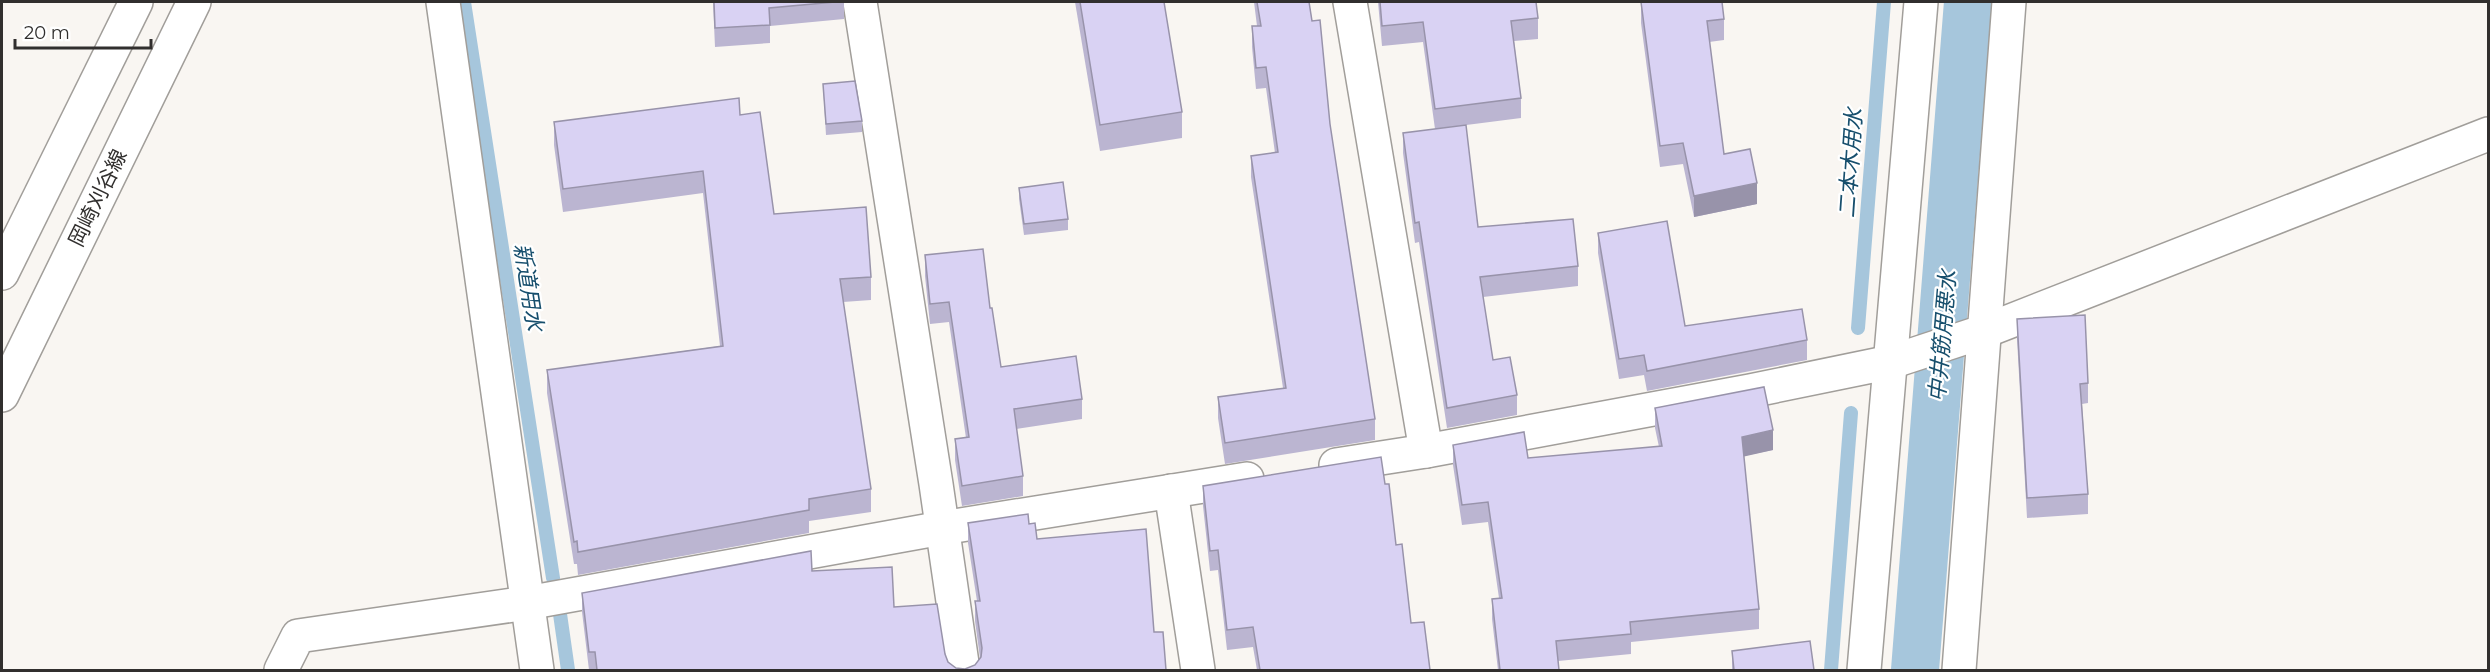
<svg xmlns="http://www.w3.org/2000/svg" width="2490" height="672" font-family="Montserrat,'Noto Sans JP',sans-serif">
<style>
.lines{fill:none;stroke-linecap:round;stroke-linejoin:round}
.stream{stroke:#a6c6dc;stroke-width:14}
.canal{stroke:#a6c6dc;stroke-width:48}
.minor-casing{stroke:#a19e9a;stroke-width:36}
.major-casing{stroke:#a19e9a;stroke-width:36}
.minor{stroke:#fff;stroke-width:33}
.major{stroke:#fff;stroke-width:33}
.wall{fill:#bbb5d1}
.shaded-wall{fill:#9893aa}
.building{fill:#d9d2f3;stroke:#9893aa;stroke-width:1.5}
.labels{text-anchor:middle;stroke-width:4.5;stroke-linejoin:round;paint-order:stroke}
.street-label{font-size:21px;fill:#312f2e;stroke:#fff}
.water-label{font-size:22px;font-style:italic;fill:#174f6d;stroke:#fff}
</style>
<rect width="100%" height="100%" fill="#f9f6f2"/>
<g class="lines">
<g class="stream">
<polyline points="464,2 553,578"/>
<polyline points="1858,328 1884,2"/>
<polyline points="560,614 568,670"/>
<polyline points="1831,670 1851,413"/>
</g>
<polyline class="canal" points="1915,670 1968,2"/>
<g class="minor-casing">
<g id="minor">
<polyline points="443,2 537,670"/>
<polyline points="860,2 936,484 963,670"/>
<polyline points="1350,2 1426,451"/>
<polyline points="1336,465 1426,451 1750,391 1891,362 1985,331 2488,134"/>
<polyline points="1171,491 1198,670"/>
<polyline points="281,670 298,636 527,603 942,528 1247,479"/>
<polyline points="1864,670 1921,2"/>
<polyline points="1959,670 2009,2"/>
</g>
</g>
<g class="major-casing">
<g id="major">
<polyline points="2,273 136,2"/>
<polyline points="2,395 194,2"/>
</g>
</g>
<use href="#minor" class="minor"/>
<use href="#major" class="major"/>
</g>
<g class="wall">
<polygon points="713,2 844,2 844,19 770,26 770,43 715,47"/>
<polygon points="1075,2 1164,2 1182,112 1182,138 1100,151"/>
<polygon points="1254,2 1309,2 1330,124 1375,419 1375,440 1225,464 1218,418 1218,397 1283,388 1251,177 1251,156 1275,153 1266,88 1256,89 1252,47 1252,26 1257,26"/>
<polygon points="1378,2 1536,2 1538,18 1538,39 1514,41 1521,98 1521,118 1435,129 1423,42 1382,46"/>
<polygon points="1641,2 1724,19 1724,40 1709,42 1724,154 1757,204 1694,217 1683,164 1660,167 1641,23"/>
<polygon points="823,84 862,121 862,132 826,135"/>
<polygon points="740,115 774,214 871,277 871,300 843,302 871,489 871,512 809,521 809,533 578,575 577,564 574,564 547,393 547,370 720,346 703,193 563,212 554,145 554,122"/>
<polygon points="1403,133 1478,227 1578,266 1578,286 1483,297 1493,360 1517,395 1517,415 1447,428 1419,242 1415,243 1403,153"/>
<polygon points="1019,188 1068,219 1068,230 1024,235 1019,199"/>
<polygon points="1598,233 1685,326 1807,340 1807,360 1647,391 1644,375 1619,379 1598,253"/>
<polygon points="925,255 990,308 1001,367 1082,399 1082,419 1016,429 1023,476 1023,496 962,506 955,460 955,439 966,438 949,322 930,324 925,276"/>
<polygon points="2017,319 2088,383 2088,403 2082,404 2088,494 2088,514 2027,518 2017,339"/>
<polygon points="1655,408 1773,450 1743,456 1759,609 1759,629 1631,642 1631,654 1558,661 1559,670 1498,670 1492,619 1492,599 1499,598 1488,522 1462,525 1453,465 1453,445 1528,458 1659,447 1655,428"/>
<polygon points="1385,484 1396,545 1411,623 1430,670 1257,670 1253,647 1227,650 1218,570 1210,571 1203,506 1203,486"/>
<polygon points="968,523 1029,524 1037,539 1154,632 1166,670 589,670 582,612 582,593 812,571 894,607 945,654 948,662 956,668 965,669 975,665 980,658 975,621 975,601 977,601 968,543"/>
<polygon points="1732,651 1814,670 1732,670"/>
</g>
<g class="shaded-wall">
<polygon points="1757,183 1757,204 1694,217 1694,196"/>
<polygon points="1773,430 1773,450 1742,457 1742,437"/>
</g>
<g class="building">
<polygon points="714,2 835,2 769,8 770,25 715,28"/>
<polygon points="1080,2 1164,2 1182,112 1100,125"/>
<polygon points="1257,2 1309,2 1312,21 1320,20 1330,124 1375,419 1225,443 1218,397 1286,388 1251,156 1278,152 1266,67 1256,68 1252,26 1261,26"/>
<polygon points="1380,2 1536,2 1538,18 1511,21 1521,98 1435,109 1423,22 1382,26"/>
<polygon points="1641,2 1722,2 1724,19 1707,21 1724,154 1750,149 1757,183 1694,196 1683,143 1660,146"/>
<polygon points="855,81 862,121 826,124 823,84"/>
<polygon points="739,98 740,115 760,112 774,214 866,207 871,277 840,279 871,489 809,499 809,510 578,552 577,541 574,542 547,370 723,346 703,171 563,189 554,122"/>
<polygon points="1466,125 1478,227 1573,219 1578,266 1480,277 1493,360 1510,357 1517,395 1447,408 1419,222 1415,223 1403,133"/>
<polygon points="1063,182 1068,219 1024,224 1019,188"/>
<polygon points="1667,221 1685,326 1802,309 1807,340 1647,371 1644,355 1619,359 1598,233"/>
<polygon points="983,249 990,308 992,308 1001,367 1076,356 1082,399 1014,409 1023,476 962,486 955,439 969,437 949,302 930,304 925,255"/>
<polygon points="2085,315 2088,383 2080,384 2088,494 2027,498 2017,319"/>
<polygon points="1764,387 1773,430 1742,437 1759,609 1630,622 1631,634 1556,641 1559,670 1500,670 1492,599 1502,598 1488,502 1462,505 1453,445 1524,432 1528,458 1662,446 1655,408"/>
<polygon points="1381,457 1385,484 1389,484 1396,545 1402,544 1411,623 1424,622 1430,670 1260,670 1253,627 1227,630 1218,550 1210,551 1203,486"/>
<polygon points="1028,514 1029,524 1035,523 1037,539 1146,529 1154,632 1163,632 1166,670 597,670 595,652 589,652 582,593 811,551 812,571 892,567 894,607 937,604 945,654 948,662 956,668 965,669 975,665 981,657 982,648 975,601 980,601 968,523"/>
<polygon points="1810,641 1814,670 1734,670 1732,651"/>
</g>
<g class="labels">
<g class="street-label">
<text transform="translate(98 198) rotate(-64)" y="7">岡崎刈谷線</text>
</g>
<g class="water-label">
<text transform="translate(1850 163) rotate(-86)" y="8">二本木用水</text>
<text transform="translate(529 287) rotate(81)" y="8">新道用水</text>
<text transform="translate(1942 336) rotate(-85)" y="8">中井筋用悪水</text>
</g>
</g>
<rect width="2490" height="672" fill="none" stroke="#312f2e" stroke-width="6"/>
<path d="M15 39v9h136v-9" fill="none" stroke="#312f2e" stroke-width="3"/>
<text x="24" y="39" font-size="18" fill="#312f2e" stroke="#ffffff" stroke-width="4.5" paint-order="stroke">20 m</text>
</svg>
